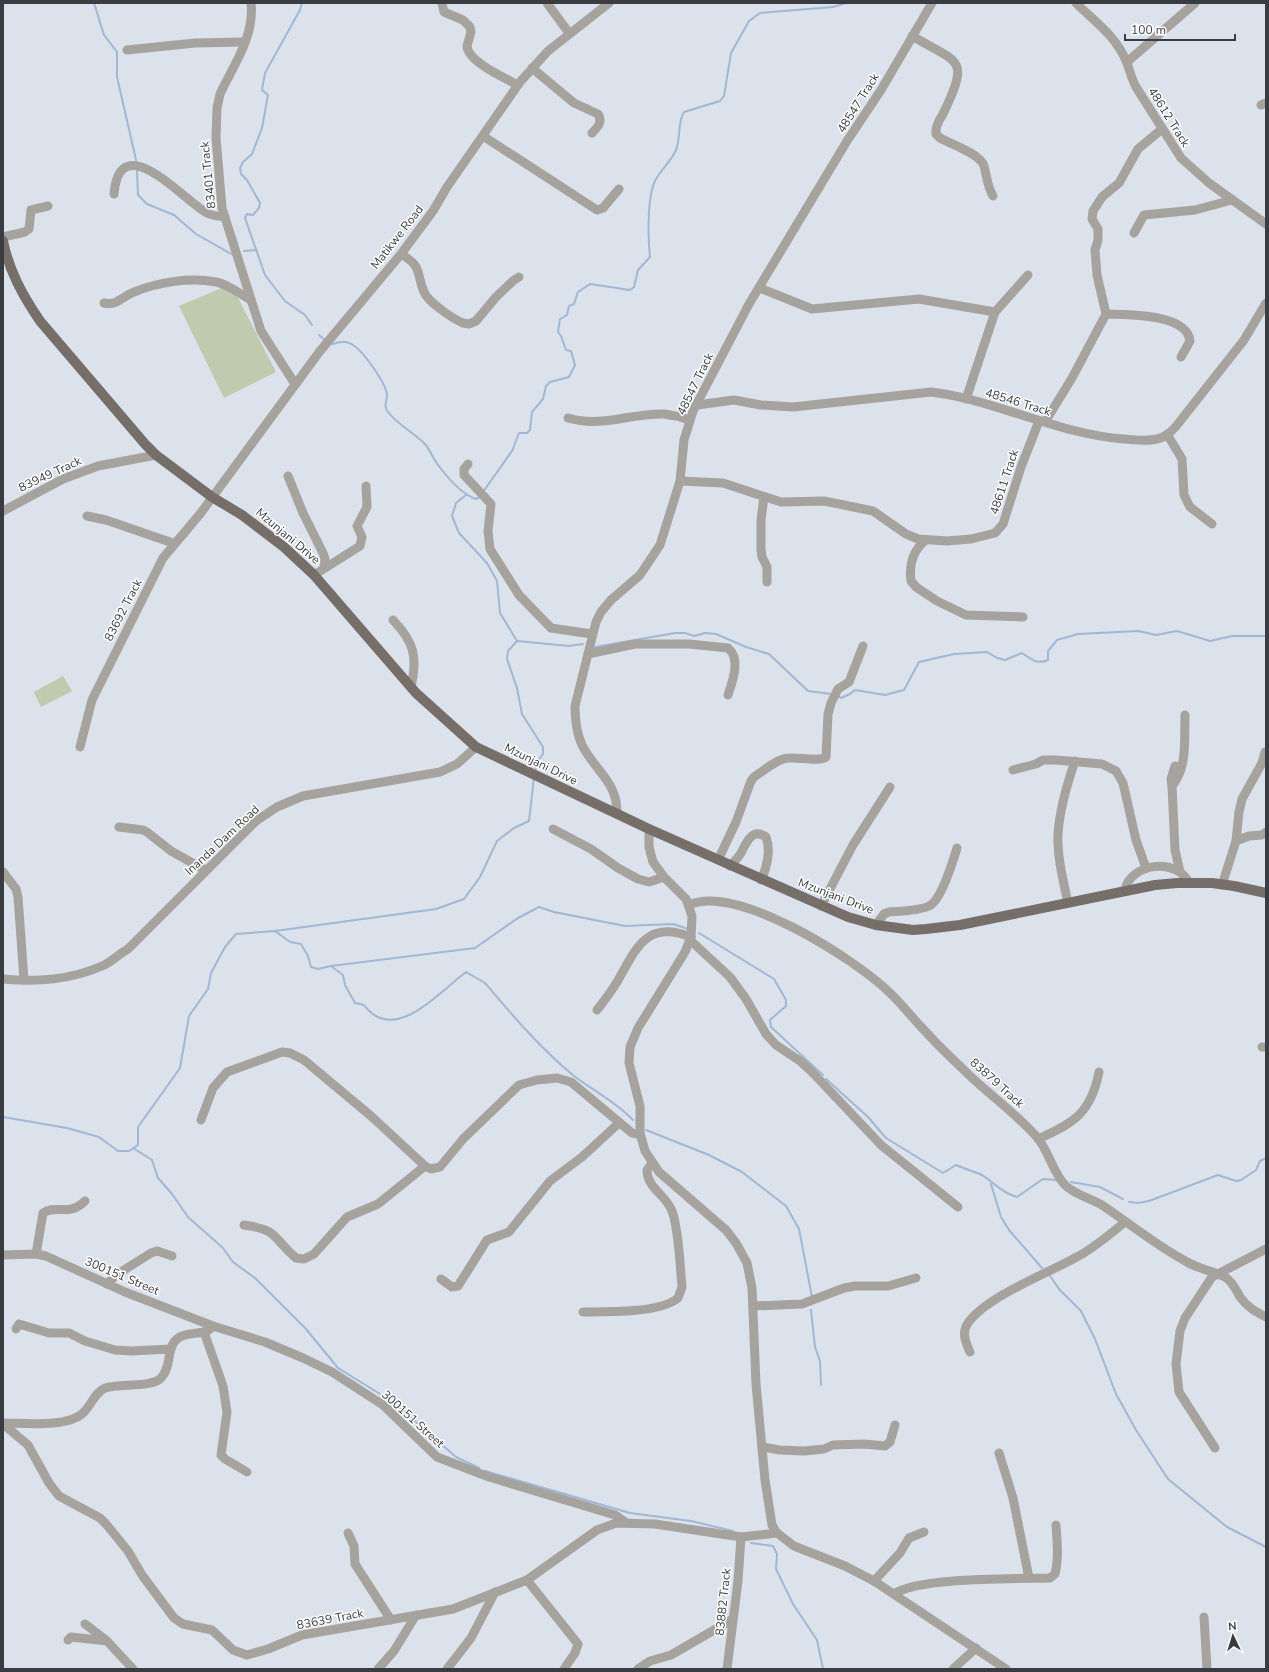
<svg xmlns="http://www.w3.org/2000/svg" width="1269" height="1672" font-family="'Nunito Sans',sans-serif">
<style>
.green{fill:#bfcaae}
.lines{fill:none;stroke-linecap:round;stroke-linejoin:round}
.stream{stroke:#a1b7d5;stroke-width:2}
.minor{stroke:#a6a39f;stroke-width:9}
.major{stroke:#756e69;stroke-width:10}
.labels{text-anchor:middle;stroke-width:3;stroke-linejoin:round;paint-order:stroke}
.street-label{font-size:12px;fill:#393c40;stroke:#fff}
</style>
<rect width="100%" height="100%" fill="#dbe2eb"/>
<g class="green">
<polygon points="231,284 276,372 224,398 179,306"/>
<polygon points="63,676 72,691 41,707 34,692"/>
</g>
<g class="lines">
<g class="stream">
<polyline points="94,3 104,35 117,52 117,77 137,164"/>
<polyline points="302,3 300,10 265,73 262,90 268,95 262,128 252,154 243,162 240,168 241,174 247,180 260,203 259,208 253,215 247,214 245,218 265,275 285,301 305,315 312,325"/>
<polyline points="137,170 138,195 147,204 174,215 196,234 233,255"/>
<polyline points="244,251 257,250"/>
<polyline points="319,335 325,340"/>
<path d="M331 343 333 344C340 342 346 340 353 345 363 351 386 383 387 395 387 402 383 405 388 412 398 425 413 432 425 444 430 450 433 458 438 465 447 477 461 494 476 499L480 497"/>
<path d="M483 492 512 451 519 433H527L530 430 532 412 543 399 546 386 550 382 569 377 575 365 571 351 566 350 561 336 558 332 560 319 567 315 569 306 574 304 578 292 590 284 630 290 634 287 638 270 650 257C648 239 647 197 655 181 660 170 671 162 676 150 681 138 677 123 684 112L720 101 724 96 731 53 749 21 760 13 833 7 846 3"/>
<polyline points="466,495 456,503 452,516 459,533 487,563 497,581 500,613 517,641 508,651 507,659 517,688 522,714 543,747 543,754 537,762 535,771"/>
<polyline points="517,641 569,646 583,644"/>
<polyline points="595,647 675,633 685,633 694,636 705,633 716,634 746,647 769,654 808,691 831,694"/>
<path d="M838 696 841 698 850 694 855 690 885 695 904 690 919 662 954 654 987 652 997 658 1005 660 1022 653C1031 659 1037 665 1048 660V651L1057 640 1078 634 1138 631 1156 635 1177 631 1210 641 1232 636H1266"/>
<polyline points="275,931 436,909 464,899 480,877 497,841 514,828 529,821 534,777"/>
<polyline points="699,933 774,979 786,1000 786,1006 770,1020 771,1027 823,1075"/>
<polyline points="331,966 475,948 518,918 539,907 554,912 625,926 673,924 688,929"/>
<path d="M826 1079 868 1117 886 1138 943 1173 956 1165C963 1168 972 1171 980 1174 993 1181 1001 1193 1017 1197L1043 1179 1056 1180"/>
<path d="M3 1117 67 1128 99 1137 118 1151H129L138 1145V1127L180 1068 189 1016 208 989 211 973 225 947 236 934 275 931 290 942 301 944 308 956 311 967 318 969 331 966 343 975 345 985 355 1003 364 1005C394 1046 440 991 466 972L485 983C513 1016 540 1048 574 1076 594 1091 616 1102 633 1120"/>
<polyline points="646,1130 709,1155 742,1172 786,1206 799,1229 812,1297"/>
<polyline points="133,1148 152,1160 158,1178 172,1194 188,1217 223,1248 233,1262 255,1278 306,1329 338,1368 393,1402 456,1457 479,1468"/>
<polyline points="1071,1182 1100,1187 1123,1199"/>
<polyline points="991,1184 1001,1217 1009,1230 1042,1268"/>
<polyline points="1129,1202 1138,1203 1149,1201 1218,1175 1236,1181 1241,1180 1256,1170 1260,1161 1266,1158"/>
<polyline points="1050,1276 1059,1289 1081,1311 1095,1339 1116,1394 1136,1430 1168,1479 1227,1527 1266,1547"/>
<polyline points="811,1310 815,1347 820,1361 821,1385"/>
<polyline points="485,1471 630,1513 691,1521 733,1531"/>
<polyline points="751,1543 773,1546 777,1554 776,1569 793,1604 817,1640 823,1669"/>
</g>
<g class="minor">
<path d="M251 3C255 36 233 66 220 94L217 108 216 138 222 208 261 331 295 384"/>
<path d="M442 3 444 12 463 20 470 27 471 32 467 46C468 62 505 78 518 85"/>
<polyline points="547,3 569,33"/>
<path d="M1076 3C1093 20 1117 37 1126 61 1130 70 1131 78 1136 87L1181 158 1209 183 1266 224"/>
<path d="M912 36C960 64 970 57 943 114 939 120 935 127 936 134L940 138C951 144 981 154 984 166 987 177 987 186 993 196"/>
<polyline points="127,50 195,43 245,42"/>
<polyline points="1127,62 1195,3"/>
<path d="M532 68 574 103 598 114C603 122 598 127 592 133"/>
<polyline points="1261,105 1266,103"/>
<polyline points="483,136 597,210 603,208 619,189"/>
<path d="M114 194C120 125 184 201 207 213 212 216 219 216 225 217"/>
<polyline points="1134,233 1144,215 1195,210 1232,200"/>
<polyline points="3,237 25,232 29,229 31,210 48,206"/>
<path d="M401 254C423 267 416 273 424 292 428 302 453 319 463 323L469 324 476 321 496 297 514 280 519 277"/>
<polyline points="760,288 812,309 919,299 995,312"/>
<path d="M104 303C117 306 123 296 134 292 159 282 190 277 216 282 228 284 240 294 251 300"/>
<path d="M1106 314C1127 315 1187 313 1190 341L1181 357"/>
<polyline points="966,399 995,312 1028,275"/>
<path d="M697 405 734 400 761 405 793 407 931 392C997 400 1057 434 1124 439 1137 440 1151 442 1163 437 1171 433 1176 427 1181 420L1244 340 1266 303"/>
<path d="M568 418C603 428 630 413 664 414 673 415 681 417 689 420"/>
<polyline points="1045,422 1072,378 1106,314 1097,275 1095,250 1098,240 1098,229 1092,219 1093,211 1102,197 1119,183 1138,149 1162,129"/>
<polyline points="1167,434 1182,459 1184,495 1190,507 1212,524"/>
<polyline points="468,464 464,469 464,475 491,504 488,531 490,549 519,595 551,628 592,634"/>
<polyline points="288,476 303,513 323,553 325,559 324,568"/>
<polyline points="680,481 723,483 781,502 824,501 873,511 906,534 918,539 947,541 971,539 995,533 1003,524 1021,467 1039,421"/>
<polyline points="764,497 761,520 761,550 762,557 767,567 767,582"/>
<polyline points="3,511 63,479 98,466 156,455"/>
<polyline points="87,516 106,520 173,543"/>
<path d="M926 540C913 550 909 565 911 581L916 587 937 601 966 615 1023 617"/>
<polyline points="314,575 360,546 362,537 357,526 367,507 366,486"/>
<path d="M393 620C414 642 418 657 411 687"/>
<path d="M588 654 635 644H689L728 648C741 659 733 680 728 695"/>
<polyline points="80,747 92,700 163,558 200,514 320,351 401,254 433,211 447,187 520,82 548,51 609,3"/>
<polyline points="1013,770 1036,764 1043,760 1056,760 1102,764 1116,771 1123,783 1136,840 1146,868"/>
<polyline points="1172,786 1171,779 1175,766"/>
<path d="M617 814C618 782 595 771 582 745 576 732 575 720 575 706L596 622 601 612 611 600 640 575 660 545 680 481 684 440 693 411 749 304 847 141 881 90 932 3"/>
<polyline points="119,827 143,830 147,832 171,851 205,870"/>
<polyline points="553,829 591,849 618,868 638,879 649,882 664,877"/>
<polyline points="649,829 649,847 653,862 664,877 686,899 692,916 691,937 685,952 638,1028 630,1047 629,1063 640,1106 640,1133 645,1151 659,1172 726,1230 736,1243 747,1263 752,1288 756,1384 765,1480 772,1525 777,1533 794,1546 845,1566 874,1581 1006,1669"/>
<polyline points="1236,841 1249,836 1262,835 1266,832"/>
<path d="M718 860 736 822 751 781 754 777C764 771 777 758 789 758 798 757 820 762 826 757L828 714 831 703 838 689 849 682 863 646"/>
<path d="M730 866C734 862 738 858 741 853 746 843 752 827 766 837 771 850 767 868 761 880"/>
<polyline points="3,872 16,889 18,897 24,980"/>
<path d="M1180 872 1175 850 1172 786C1188 767 1184 739 1185 715"/>
<polyline points="1222,885 1236,841 1239,812 1242,799 1262,763 1265,752"/>
<path d="M1125 890C1130 863 1177 857 1189 883"/>
<path d="M1068 903C1063 880 1057 856 1058 833 1060 808 1067 784 1075 761"/>
<path d="M689 905C736 883 855 959 889 992 902 1004 913 1019 926 1032 939 1047 954 1060 968 1074 990 1095 1015 1113 1036 1136 1049 1150 1053 1174 1066 1186 1076 1195 1090 1198 1102 1205 1130 1224 1157 1246 1187 1262 1199 1269 1213 1271 1225 1277 1233 1282 1236 1290 1240 1297 1247 1307 1256 1312 1266 1317"/>
<polyline points="821,906 853,845 890,787"/>
<path d="M876 925 884 914 889 912C901 911 918 911 929 906 941 901 953 861 957 848"/>
<polyline points="690,940 730,977 746,999 766,1034 776,1045 800,1061 813,1073 881,1145 958,1207"/>
<path d="M3 979C38 982 70 980 102 966 111 962 119 954 128 949L256 821 277 807 303 796 440 772 457 764 476 747"/>
<path d="M597 1010C604 1001 611 992 617 982 636 949 646 919 691 937"/>
<polyline points="1262,1047 1266,1047"/>
<polyline points="201,1120 213,1088 227,1072 282,1052 290,1053 304,1060 371,1116 425,1166 431,1169 440,1167 463,1139 519,1085 537,1080 557,1078 571,1082 632,1133 640,1135"/>
<path d="M1038 1139C1074 1123 1091 1113 1099 1072"/>
<path d="M244 1225C280 1230 272 1238 296 1258L304 1259 314 1254 347 1217 378 1204 425 1166"/>
<path d="M36 1254 43 1213C55 1204 69 1217 85 1201"/>
<polyline points="3,1255 36,1254 46,1256 125,1292 213,1326 265,1342 303,1358 332,1372 383,1405 437,1457 489,1477 615,1515 625,1522"/>
<polyline points="441,1279 452,1287 458,1286 487,1240 509,1232 550,1181 582,1157 619,1123"/>
<polyline points="107,1284 116,1275 151,1253 157,1251 172,1256"/>
<polyline points="753,1306 802,1304 844,1288 855,1286 888,1286 916,1278"/>
<path d="M583 1312C606 1312 661 1313 678 1298L682 1287C680 1266 679 1230 672 1211 666 1195 647 1188 647 1170L652 1163"/>
<polyline points="16,1329 19,1324 49,1333 69,1333 85,1341 115,1350 131,1351 171,1349"/>
<polyline points="204,1332 223,1386 227,1412 221,1455 225,1459 247,1472"/>
<path d="M970 1352C966 1343 961 1333 968 1323 986 1297 1046 1274 1075 1258 1093 1249 1109 1235 1125 1222"/>
<path d="M3 1423C24 1423 67 1428 83 1413 91 1406 95 1392 105 1388 120 1383 151 1388 161 1378 172 1367 166 1348 177 1339 187 1330 205 1337 213 1326"/>
<polyline points="3,1424 28,1445 49,1483 59,1496 100,1518 106,1524 128,1551 142,1575 174,1618 183,1624 212,1630 233,1650 247,1655 268,1649 302,1635 453,1609 527,1580 597,1530 616,1523 655,1524 741,1537 777,1533"/>
<polyline points="762,1447 780,1450 804,1451 824,1449 833,1445 864,1444 885,1446 890,1442 895,1425"/>
<polyline points="1215,1448 1179,1392 1176,1364 1180,1331 1185,1318 1212,1277 1266,1249"/>
<polyline points="999,1453 1013,1498 1029,1578"/>
<polyline points="348,1533 354,1546 355,1564 391,1620"/>
<polyline points="527,1580 578,1644 575,1653 564,1669"/>
<polyline points="874,1581 900,1553 909,1538 924,1532"/>
<path d="M894 1594C918 1577 1017 1579 1050 1578L1055 1574C1059 1558 1057 1541 1056 1525"/>
<polyline points="1204,1617 1207,1669"/>
<polyline points="85,1624 106,1640"/>
<polyline points="68,1640 71,1637 107,1641 133,1669"/>
<polyline points="378,1669 394,1651 416,1615"/>
<polyline points="447,1669 471,1638 495,1592"/>
<polyline points="638,1669 650,1661 671,1655 733,1619"/>
<polyline points="727,1669 738,1581 741,1537"/>
<polyline points="953,1669 976,1648"/>
</g>
<path class="major" d="M3 241C9 271 23 296 40 321L145 444 156 455 212 497 242 515 284 547 314 575 416 693 476 747 649 829 848 917 876 925 913 930 926 929 960 925 1155 885 1177 883H1212L1234 886 1266 893"/>
</g>
<g class="labels">
<g class="street-label">
<text transform="translate(858 103) rotate(-58)" y="4">48547 Track</text>
<text transform="translate(1169 117) rotate(58)" y="4">48612 Track</text>
<text transform="translate(208 175) rotate(-96)" y="4">83401 Track</text>
<text transform="translate(397 237) rotate(-52)" y="4">Matikwe Road</text>
<text transform="translate(695 384) rotate(-64)" y="4">48547 Track</text>
<text transform="translate(1018 402) rotate(17)" y="4">48546 Track</text>
<text transform="translate(50 474) rotate(-25)" y="4">83949 Track</text>
<text transform="translate(1004 482) rotate(-72)" y="4">48611 Track</text>
<text transform="translate(288 536) rotate(40)" y="4">Mzunjani Drive</text>
<text transform="translate(123 610) rotate(-63)" y="4">83692 Track</text>
<text transform="translate(541 764) rotate(26)" y="4">Mzunjani Drive</text>
<text transform="translate(222 840) rotate(-43)" y="4">Inanda Dam Road</text>
<text transform="translate(836 896) rotate(21)" y="4">Mzunjani Drive</text>
<text transform="translate(997 1083) rotate(42)" y="4">83879 Track</text>
<text transform="translate(122 1276) rotate(23)" y="4">300151 Street</text>
<text transform="translate(413 1419) rotate(42)" y="4">300151 Street</text>
<text transform="translate(723 1602) rotate(-84)" y="4">83882 Track</text>
<text transform="translate(330 1619) rotate(-11)" y="4">83639 Track</text>
</g>
</g>
<rect width="1269" height="1672" fill="none" stroke="#393c40" stroke-width="8"/>
<g transform="translate(1233 1636) rotate(356)" stroke="#ffffff" stroke-width="3" paint-order="stroke">
<path d="M0-3L7 15L0 10L-7 15Z" fill="#393c40"/>
<text y="-6" font-size="11" font-weight="bold" text-anchor="middle" fill="#393c40">N</text>
</g>
<path d="M1125 34v6h110v-6" fill="none" stroke="#393c40" stroke-width="2"/>
<text x="1131" y="34" font-size="12" fill="#393c40" stroke="#ffffff" stroke-width="3" paint-order="stroke">100 m</text>
</svg>
